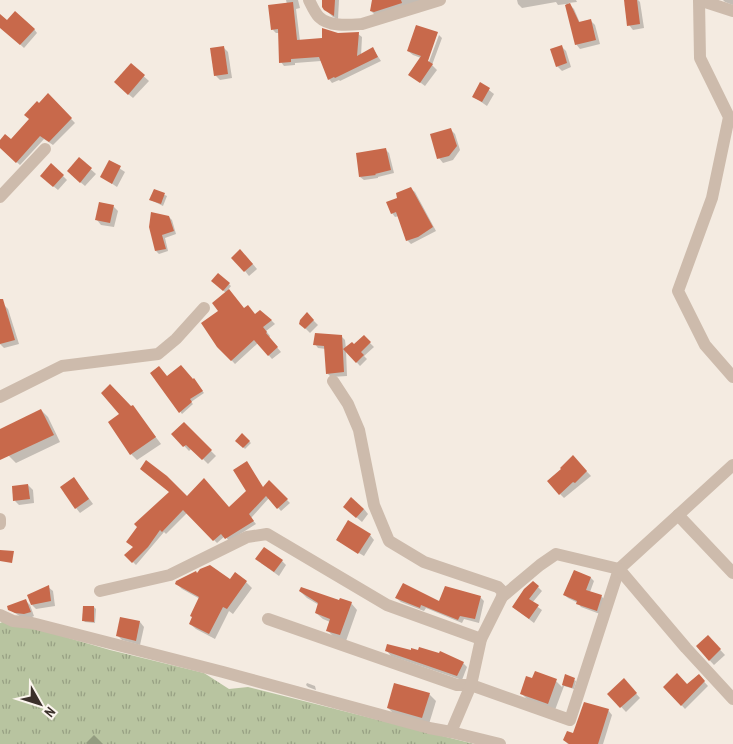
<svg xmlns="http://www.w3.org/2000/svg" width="733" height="744" font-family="'Archivo Narrow',sans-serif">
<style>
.grass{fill:url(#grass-tufts)}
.shadow{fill:#0003}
.building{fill:#c8694b}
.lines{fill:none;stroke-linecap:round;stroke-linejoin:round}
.minor{stroke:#cdbbac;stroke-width:12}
</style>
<defs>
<pattern id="grass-tufts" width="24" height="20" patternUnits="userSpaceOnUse" patternTransform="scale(1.25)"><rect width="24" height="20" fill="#b8c4a0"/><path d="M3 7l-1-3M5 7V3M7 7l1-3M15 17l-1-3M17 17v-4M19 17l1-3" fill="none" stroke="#97a083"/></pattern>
</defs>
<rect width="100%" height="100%" fill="#f4ebe1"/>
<polygon class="grass" points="7,620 110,650 204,673 229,689 248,687 474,744 0,744 0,623"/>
<g class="shadow">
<polygon points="286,0 298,0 300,8 296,9 300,41 323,39 338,34 358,34 362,37 361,56 373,49 381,61 340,81 339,80 332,83 329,79 321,61 295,63 295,65 284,66 281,62 279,33 276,33 273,30 287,4"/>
<polygon points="324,0 339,0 338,19 333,17 324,8"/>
<polygon points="377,0 428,0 375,15 371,11"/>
<polygon points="517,0 576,0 577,2 568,3 574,9 580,23 591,21 595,25 600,44 580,49 576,44 566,4 558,5 556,2 522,8 518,4"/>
<polygon points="625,0 638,0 640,2 644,28 633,30 629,25"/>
<polygon points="723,0 733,0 733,5 725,2"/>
<polygon points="417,26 438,34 436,34 425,67 427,67 439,35 442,38 432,65 437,70 425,86 409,74 421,58 413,55 408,51"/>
<polygon points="2,27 34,29 37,33 24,48"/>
<polygon points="561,46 566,51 571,67 562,71 557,66"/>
<polygon points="223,47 228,52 232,78 220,80 215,75"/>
<polygon points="131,65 149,81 133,98 120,87"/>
<polygon points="481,84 494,94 487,106 474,97"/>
<polygon points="48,95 75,123 53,145 44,139 20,165 0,147 0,142 11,141 30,119 39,105"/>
<polygon points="451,130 455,134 460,150 453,160 443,163 439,158"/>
<polygon points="386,150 389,153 394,173 378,177 378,178 364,180 360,177"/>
<polygon points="79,159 96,174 85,186 73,176"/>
<polygon points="110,162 125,172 117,187 102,177"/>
<polygon points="63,176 67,180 58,190 46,180"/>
<polygon points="411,189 415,192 436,231 411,244 407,240 399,216 395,217 392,213 399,199"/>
<polygon points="154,190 167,196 163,206 151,200"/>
<polygon points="113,206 118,211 114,227 101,225 97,220"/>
<polygon points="169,217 172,220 176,234 165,238 168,251 159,254 156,251"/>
<polygon points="245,255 257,269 249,276 245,271"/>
<polygon points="218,274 231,286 228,290 244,309 255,315 271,320 275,324 266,331 270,336 269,338 281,352 272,359 258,343 235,364 218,346 220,311 226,293 213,281"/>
<polygon points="4,305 8,309 19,344 4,348 0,344 0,306"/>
<polygon points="307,314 318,325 310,333 301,324"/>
<polygon points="341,336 345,340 346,349 354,346 364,337 374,347 364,356 367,359 360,366 346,350 347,376 331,377 327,373 326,349 318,348 315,344"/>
<polygon points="152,373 195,382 204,393 191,402 193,404 182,414"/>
<polygon points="133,407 161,444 137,460 131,454 131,408"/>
<polygon points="41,410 48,417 60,442 16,463 9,456 8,447 0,430"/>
<polygon points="184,424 216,456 208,464 192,448 189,451 173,434"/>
<polygon points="242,435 251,443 245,449 237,440"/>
<polygon points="573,457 591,476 564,498 560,494"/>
<polygon points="247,463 263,488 269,482 290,503 281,511 269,498 251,518 256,524 229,541 225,536 217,543 187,513 166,534 164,532 136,565 126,555 187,498 229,508 247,492"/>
<polygon points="74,478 93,504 80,513 76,508"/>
<polygon points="28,485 33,490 34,503 19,505 15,501"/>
<polygon points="364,509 368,514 362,522 349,511"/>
<polygon points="370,535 374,540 364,556 337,540"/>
<polygon points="282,561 286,565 279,576 261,563"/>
<polygon points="575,571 591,578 594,581 590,592 601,596 605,600 600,614 581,607 578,603 568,598 565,595"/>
<polygon points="198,574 230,581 246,582 252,588 233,614 229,611 215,639 196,629 190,624 200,599 182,589 176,583"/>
<polygon points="48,587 53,591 55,606 36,609 32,605"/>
<polygon points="538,587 542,591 532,603 542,610 534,623 513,607"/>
<polygon points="300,591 351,603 357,610 346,641 334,637 327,630 330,622 323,619 316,613 319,605 307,598"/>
<polygon points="480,597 484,601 479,623 464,619 462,623 426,608 424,611 401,602 396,598 439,603"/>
<polygon points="26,601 30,605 34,616 30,618 21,617 9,609"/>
<polygon points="94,607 96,609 95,623 85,622 83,620"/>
<polygon points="140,622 144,627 140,645 122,640 118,636"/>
<polygon points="708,637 725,655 714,665 697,647"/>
<polygon points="387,651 463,663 467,667 462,680 391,656"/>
<polygon points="698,675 708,686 685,709 665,687 687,686"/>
<polygon points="566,676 576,681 574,689 564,686 555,710 528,700 521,693 556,681 562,687"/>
<polygon points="624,680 640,698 626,712 609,694"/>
<polygon points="307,683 315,686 316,690 308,687 306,685"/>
<polygon points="429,694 436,701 429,724 395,715 388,708"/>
<polygon points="608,710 612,715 603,744 568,744 564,740"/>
<polygon points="94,735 103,744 87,744 86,743"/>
</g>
<g class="building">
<polygon points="322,0 335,0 334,16 324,10 322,7"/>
<polygon points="372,0 401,0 402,3 374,12 370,11"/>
<polygon points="624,0 637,0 640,24 627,26"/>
<polygon points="293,2 297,40 322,38 322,28 338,33 359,32 357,56 373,47 378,57 335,78 334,77 328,80 319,57 291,59 291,62 279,63 278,29 271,30 268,5"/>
<polygon points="570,3 579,22 591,19 596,40 575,45 565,5"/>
<polygon points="15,11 35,29 20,45 0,28 0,14 7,20"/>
<polygon points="416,25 438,32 428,61 433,64 420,83 408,75 421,56 407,51"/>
<polygon points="562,45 567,63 556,67 550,49"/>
<polygon points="224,46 228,74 214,76 210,48"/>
<polygon points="131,63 145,75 128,95 114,82"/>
<polygon points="480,82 490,88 482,102 472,97"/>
<polygon points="48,93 72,118 49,142 40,136 16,163 0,148 0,140 5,134 11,139 29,119 24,115 37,101 39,103"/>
<polygon points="451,128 457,146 449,156 437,159 430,134"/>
<polygon points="386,148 391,170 375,174 376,175 359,177 356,153"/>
<polygon points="79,157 92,168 80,183 67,171"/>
<polygon points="109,160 121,166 112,184 100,177"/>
<polygon points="51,163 64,175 53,187 40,176"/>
<polygon points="411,187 433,227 418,237 406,241 396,212 391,214 386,202 397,198 396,193"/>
<polygon points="154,189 165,193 161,204 149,200"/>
<polygon points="99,202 114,205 110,223 95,220"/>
<polygon points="151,212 169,216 174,231 162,235 166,249 155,251 149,227"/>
<polygon points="240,249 253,264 244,272 231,258"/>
<polygon points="218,273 230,283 223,291 211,281"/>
<polygon points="229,289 244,308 248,305 255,314 260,310 272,320 263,327 267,332 266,333 278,347 268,356 254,340 231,361 217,347 201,323 218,311 212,303"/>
<polygon points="0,299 3,299 15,340 0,344"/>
<polygon points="307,312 314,320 305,329 299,324 300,320"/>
<polygon points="315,333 342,335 344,372 326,374 324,346 313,345"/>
<polygon points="364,335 371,342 361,352 364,355 356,363 343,349 352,342 354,344"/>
<polygon points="181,365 193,379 194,378 203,391 190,399 192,402 179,413 150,373 159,366 167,376"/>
<polygon points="110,384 131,406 133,405 156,437 130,455 108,422 119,414 101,393"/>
<polygon points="41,409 54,435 0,460 0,429"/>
<polygon points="184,422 212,450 202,460 186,445 183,447 171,434"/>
<polygon points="242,433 250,441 243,448 235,441"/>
<polygon points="573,455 587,471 575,483 573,482 559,495 547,481 561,469 560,468"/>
<polygon points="146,460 167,476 187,496 204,478 229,507 246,491 233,470 247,461 263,487 269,480 288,499 277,509 266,496 249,514 254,521 225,539 221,534 213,541 183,510 162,532 160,530 148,547 132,563 124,555 133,547 126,542 137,527 134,524 169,492 140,469"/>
<polygon points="74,477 89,499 75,509 60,487"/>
<polygon points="28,484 30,499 13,501 12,486"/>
<polygon points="351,497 364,509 356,518 343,507"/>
<polygon points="348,520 371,534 358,554 336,540"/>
<polygon points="264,547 283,560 274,572 255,559"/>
<polygon points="0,550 14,551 12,563 0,561"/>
<polygon points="210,565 230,579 235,572 247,581 227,609 223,607 209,634 189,624 192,617 190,616 199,597 175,584 176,581 196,571 197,573 200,569"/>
<polygon points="574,570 591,577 586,590 602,595 597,611 576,604 577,601 563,595"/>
<polygon points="533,581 539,586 529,599 539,605 529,619 512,607 524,589"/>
<polygon points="403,583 439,601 445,586 481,596 475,619 460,616 458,620 421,605 420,608 395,598"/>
<polygon points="49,585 51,601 31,605 27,595"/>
<polygon points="301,587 339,600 340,598 352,602 340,635 326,631 330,619 315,613 318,603 299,591"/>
<polygon points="26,599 31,612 24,614 15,613 8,610 7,606"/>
<polygon points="83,606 94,606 94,622 82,621"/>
<polygon points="120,617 140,621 136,641 116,636"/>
<polygon points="708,635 721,649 709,661 696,646"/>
<polygon points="387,644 411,650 411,648 418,650 419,647 439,653 440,651 464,662 457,676 385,651"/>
<polygon points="535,671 557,679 548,704 520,694 526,676 532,678"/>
<polygon points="677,673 687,684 699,674 705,681 681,706 663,687"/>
<polygon points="565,674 575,678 572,688 562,685"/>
<polygon points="624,678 637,693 620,708 607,694"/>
<polygon points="394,683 430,693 422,718 387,708"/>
<polygon points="584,702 609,709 598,744 569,744 563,740 567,731 573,733"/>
</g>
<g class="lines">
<g class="minor">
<path d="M309 0C312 6 315 13 319 17 329 27 349 25 362 24L440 0"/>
<polyline points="699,0 700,58 729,117 712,198 678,291 705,345 733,377"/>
<polyline points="699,0 733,11"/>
<polyline points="0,197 45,149"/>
<polyline points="333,381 348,404 359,430 374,505 389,541 424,562 498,587 503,592 502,597"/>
<polyline points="0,397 62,366 158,354 176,339 204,308"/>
<polyline points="678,515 733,573"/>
<polyline points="0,519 0,524"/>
<polyline points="100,591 170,575 247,537 267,534 387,605 481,639"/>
<polyline points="0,615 13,621 32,623 223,672 429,728 451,732 500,744"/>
<polyline points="268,619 457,685 471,685 570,720 619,569 733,465"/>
<polyline points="451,732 471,685 481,639 502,597 540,565 556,554 619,569 686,648 733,699"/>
</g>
</g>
<g transform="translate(40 704) rotate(129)" stroke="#fbf5ee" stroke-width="4" paint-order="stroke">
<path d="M0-4L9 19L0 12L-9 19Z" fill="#3b302b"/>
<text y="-8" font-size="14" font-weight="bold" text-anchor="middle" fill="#3b302b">N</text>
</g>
</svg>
